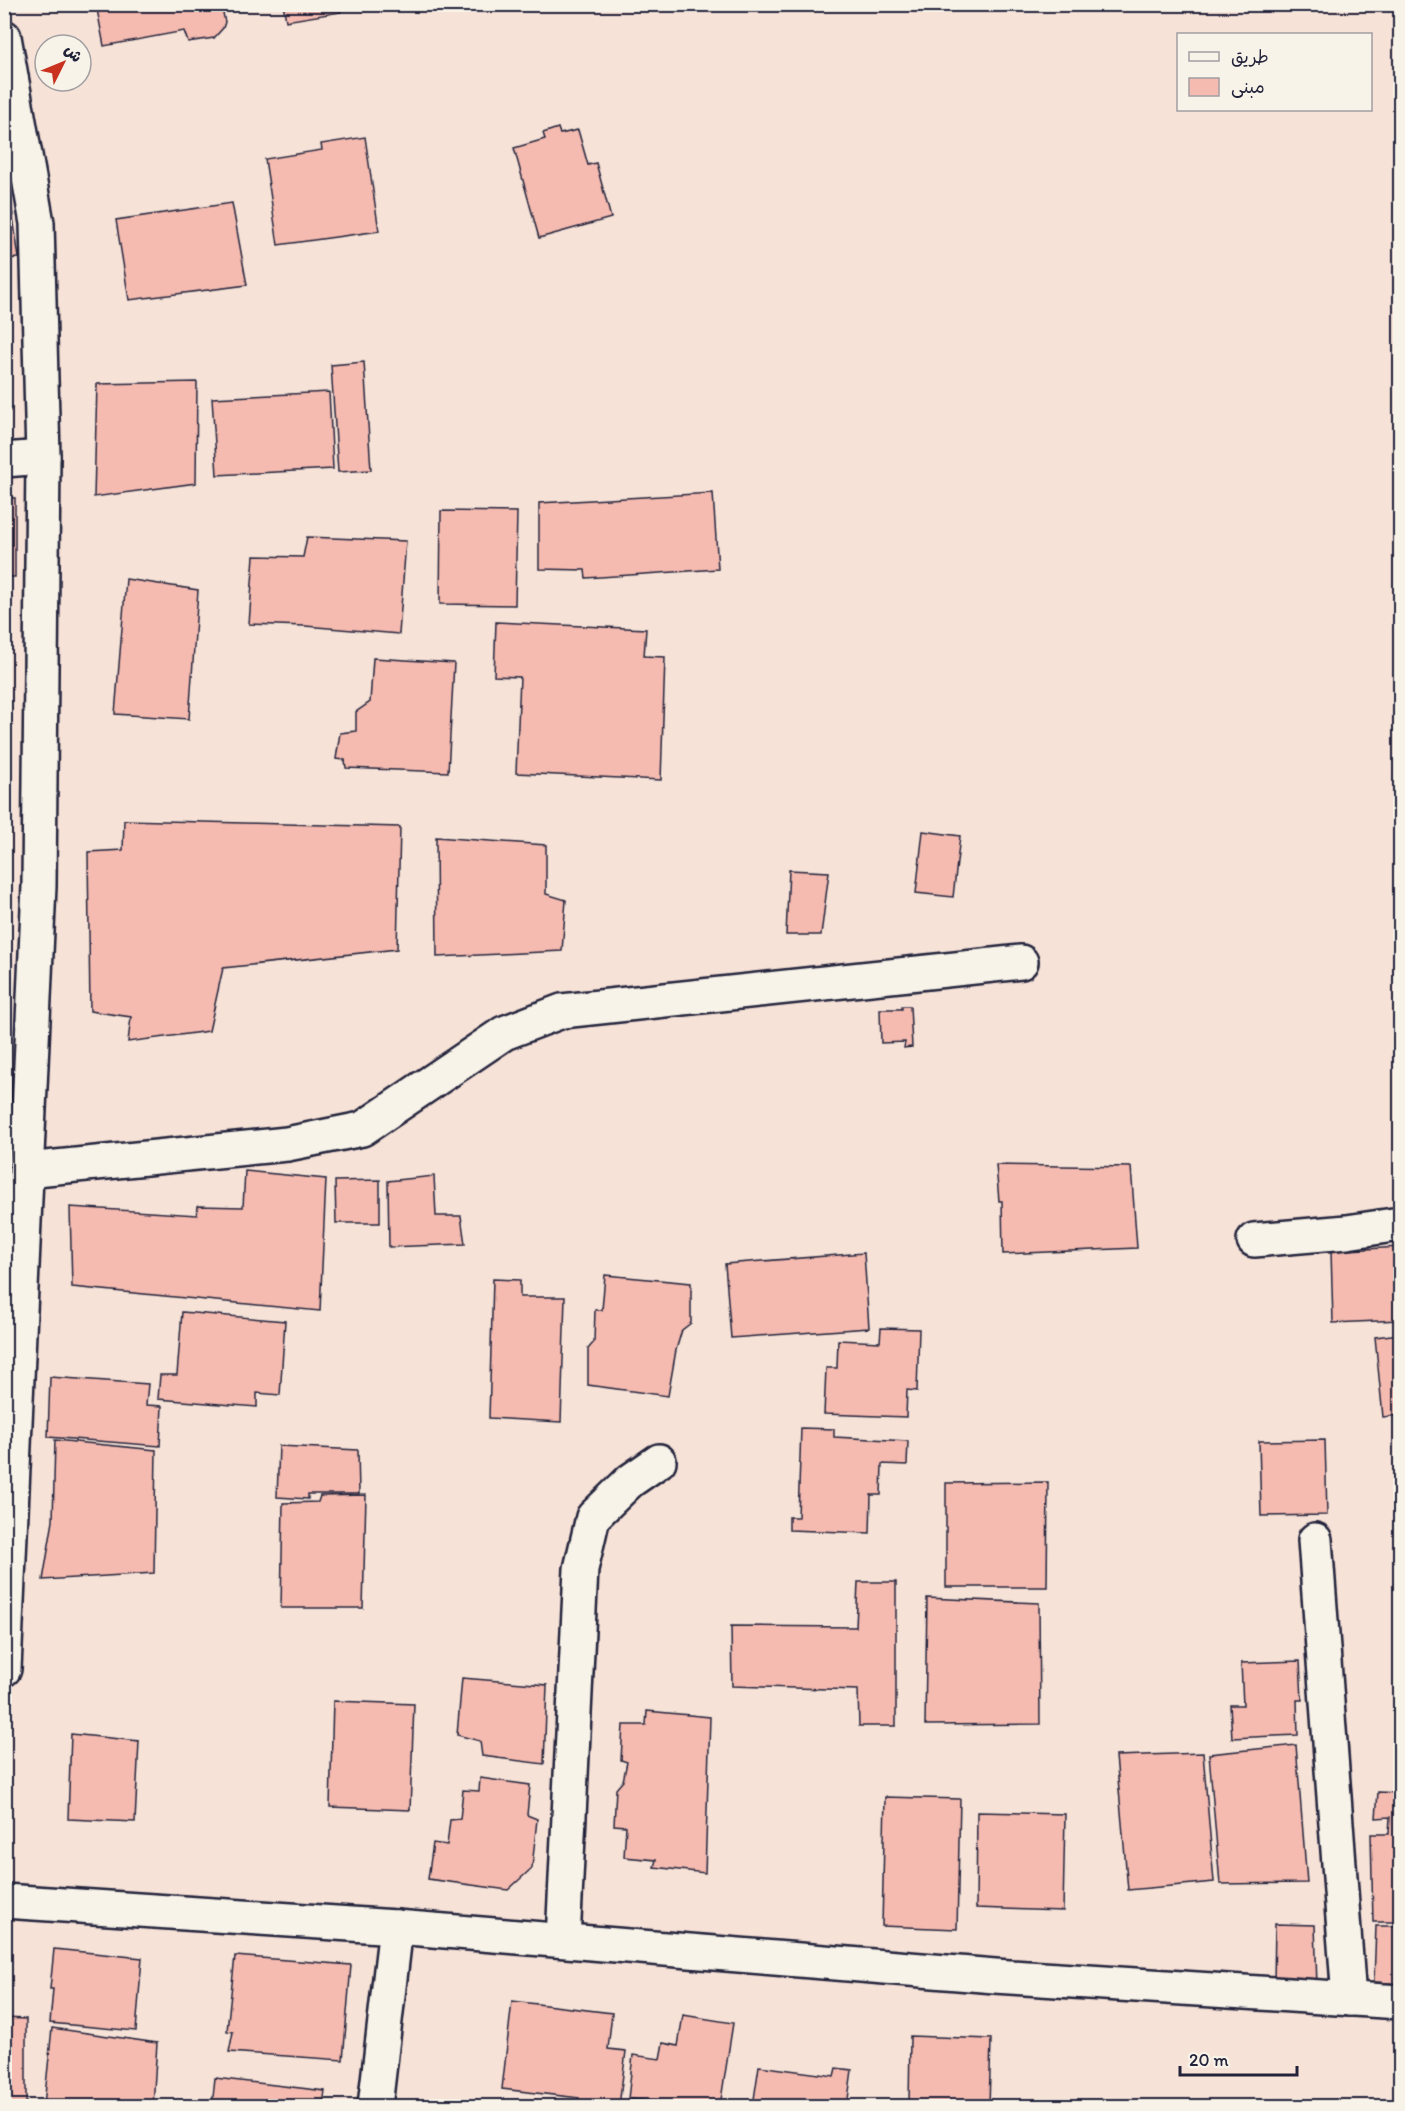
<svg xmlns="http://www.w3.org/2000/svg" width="1405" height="2111" font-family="Itim,'Playpen Sans Arabic',sans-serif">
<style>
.building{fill:#f5bbb0;stroke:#22223b;stroke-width:1.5}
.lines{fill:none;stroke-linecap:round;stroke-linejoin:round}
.minor-casing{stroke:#22223b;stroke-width:38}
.minor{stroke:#f7f3e8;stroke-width:33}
</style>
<rect width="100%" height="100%" fill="#f6e2d7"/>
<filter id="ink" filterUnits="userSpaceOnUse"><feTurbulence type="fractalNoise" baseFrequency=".0167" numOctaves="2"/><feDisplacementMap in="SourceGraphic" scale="12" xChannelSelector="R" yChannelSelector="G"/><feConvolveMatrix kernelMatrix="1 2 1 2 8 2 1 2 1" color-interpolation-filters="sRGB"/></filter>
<g filter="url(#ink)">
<g class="building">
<polygon points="96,4 221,4 225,22 223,28 214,38 188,42 184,31 104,46"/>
<polygon points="283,4 339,4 341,12 286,21"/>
<polygon points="558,128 560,134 578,130 588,165 596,163 611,218 539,238 514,148 545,139 543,133"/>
<polygon points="365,137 379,231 278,245 265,159 322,150 321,144"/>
<polygon points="4,196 10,196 19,258 4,259"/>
<polygon points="232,203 247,285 129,300 116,220"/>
<polygon points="4,329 10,411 4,411"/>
<polygon points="364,362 371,470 338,472 331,365"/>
<polygon points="197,382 196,483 94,497 97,384"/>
<polygon points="329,392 333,469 217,475 212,398"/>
<polygon points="713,493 718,569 586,578 585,570 539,569 539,503"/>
<polygon points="4,497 15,498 15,577 4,577"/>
<polygon points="441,511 517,512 515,605 440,604"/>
<polygon points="307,537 406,541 399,634 305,626 249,624 254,556 303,557"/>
<polygon points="126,579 198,590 189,719 115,714"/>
<rect x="4" y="587" width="3" height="122"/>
<polygon points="496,622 646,629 644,656 665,657 661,780 516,773 520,677 494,676"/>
<polygon points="373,658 454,663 448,772 346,768 345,760 336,759 340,733 356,731 356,712 370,702"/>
<polygon points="124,820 400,827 397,949 223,968 209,1031 128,1042 131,1017 90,1011 88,852 123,850"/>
<polygon points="923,831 960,836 953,897 916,893"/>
<polygon points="436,837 546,845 546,894 566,900 562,951 437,957"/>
<polygon points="789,870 829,872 821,935 786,935"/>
<polygon points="902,1006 910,1006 912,1047 904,1048 905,1042 881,1043 880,1009 902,1009"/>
<polygon points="996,1165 1131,1167 1137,1248 1003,1254 1002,1201 999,1201"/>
<polygon points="245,1171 326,1179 320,1311 72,1287 70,1207 197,1215 198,1206 243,1207"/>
<polygon points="434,1176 436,1216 461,1216 465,1244 389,1247 388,1181"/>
<polygon points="380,1180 380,1223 336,1223 335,1181"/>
<polygon points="1400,1247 1400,1320 1333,1323 1331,1251"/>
<polygon points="864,1253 869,1328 731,1338 725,1264"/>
<polygon points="605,1275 691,1283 691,1323 682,1330 676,1350 668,1396 588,1385 588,1349 594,1342 595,1310 602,1310"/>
<polygon points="493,1279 520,1280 520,1297 565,1297 561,1422 489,1418"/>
<polygon points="182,1312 285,1321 280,1395 257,1393 257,1407 158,1399 160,1375 177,1375"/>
<polygon points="881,1328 919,1329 917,1391 907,1390 906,1417 824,1414 826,1368 837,1368 838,1340 880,1342"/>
<polygon points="1400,1334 1400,1415 1383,1417 1375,1337"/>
<polygon points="50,1377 148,1384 146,1405 162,1406 160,1446 48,1437"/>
<polygon points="801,1428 834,1429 834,1437 908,1441 907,1465 882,1464 881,1495 871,1495 870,1533 789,1530 789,1517 798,1517"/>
<polygon points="55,1440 156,1450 154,1573 43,1580 53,1521"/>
<polygon points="1325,1440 1327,1515 1261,1516 1259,1441"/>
<polygon points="279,1446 358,1450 359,1494 308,1494 308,1499 277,1497"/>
<polygon points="1048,1482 1047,1587 946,1587 946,1483"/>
<polygon points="366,1495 363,1608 281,1608 283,1503 318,1502 320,1496"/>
<polygon points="858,1582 896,1582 896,1726 859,1726 858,1690 732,1686 731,1626 856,1627"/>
<polygon points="927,1598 1039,1603 1040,1724 925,1725"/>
<polygon points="1300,1661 1302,1700 1297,1700 1298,1735 1232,1738 1230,1705 1243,1705 1241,1663"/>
<polygon points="462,1678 547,1685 544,1764 482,1756 480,1741 457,1735"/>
<polygon points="333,1701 414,1704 410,1810 330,1807"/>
<polygon points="647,1711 710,1717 705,1873 654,1867 656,1860 624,1857 626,1826 614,1825 616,1789 623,1781 627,1762 621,1760 623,1725 646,1725"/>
<polygon points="71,1734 139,1741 135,1822 68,1819"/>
<polygon points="1296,1745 1307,1883 1220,1884 1209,1754"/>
<polygon points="1203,1753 1214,1882 1128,1890 1116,1756"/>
<polygon points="480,1778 530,1785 527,1815 537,1819 532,1868 508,1890 428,1879 433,1843 447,1845 450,1820 460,1819 463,1790 479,1791"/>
<polygon points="1378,1792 1400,1793 1400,1922 1373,1922 1371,1834 1389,1834 1390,1817 1376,1818"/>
<polygon points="885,1797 960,1799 957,1929 882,1926"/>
<polygon points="977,1812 1065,1814 1063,1911 976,1908"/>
<polygon points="1275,1924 1315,1925 1317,1987 1274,1984"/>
<polygon points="1376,1926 1400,1926 1400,1984 1374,1982"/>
<polygon points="54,1949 142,1958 136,2031 50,2023 53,1989 50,1989"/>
<polygon points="235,1956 351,1965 343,2060 229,2052 233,2032 227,2031"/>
<polygon points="512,2001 612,2013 608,2049 626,2051 619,2106 578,2106 579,2098 502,2089"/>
<polygon points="683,2015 733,2023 720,2106 628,2099 633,2055 660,2059 663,2043 678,2046"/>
<polygon points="4,2018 26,2019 26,2106 4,2106"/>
<polygon points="52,2028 157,2043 153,2106 59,2106 44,2105"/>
<polygon points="910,2036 991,2039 989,2106 909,2106"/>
<polygon points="759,2066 834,2076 836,2068 852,2070 847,2106 753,2106"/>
<polygon points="215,2078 325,2091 323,2106 212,2106"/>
</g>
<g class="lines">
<g class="minor-casing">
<g id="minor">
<polyline points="4,37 37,223 43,457 39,886 4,1669"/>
<polyline points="4,460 43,457"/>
<polyline points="26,1170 287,1144 362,1129 504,1033 562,1011 1021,962"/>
<polyline points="1254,1240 1347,1232 1400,1224"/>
<polyline points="1315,1540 1349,1999"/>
<polyline points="4,1901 396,1927 995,1976 1400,2002"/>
<polyline points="563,1940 581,1569 593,1517 630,1481 659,1461"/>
<polyline points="375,2106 396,1927"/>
</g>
</g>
<use href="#minor" class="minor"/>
</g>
</g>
<rect width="1405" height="2111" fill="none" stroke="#f7f3e8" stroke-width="24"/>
<rect x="12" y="12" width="1381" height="2087" fill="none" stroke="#22223b" stroke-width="2" filter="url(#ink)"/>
<rect x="1177" y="33" width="195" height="78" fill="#f7f3e8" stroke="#a29fa3" stroke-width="1.5"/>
<rect x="1189" y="52" width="30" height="9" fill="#f7f3e8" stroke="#a29fa3" stroke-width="1.5"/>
<text x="1231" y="63" font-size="18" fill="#22223b">طريق</text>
<rect x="1189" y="78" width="30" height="18" fill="#f5bbb0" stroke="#a29fa3" stroke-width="1.5"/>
<text x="1231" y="93" font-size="18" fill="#22223b">مبنى</text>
<g transform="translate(63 63) rotate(47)"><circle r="28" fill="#f7f3e8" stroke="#a29fa3" stroke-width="1.5"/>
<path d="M0-4.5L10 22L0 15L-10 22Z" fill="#c8321e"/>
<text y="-9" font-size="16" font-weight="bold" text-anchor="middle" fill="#22223b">ش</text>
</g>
<path d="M1180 2066v9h117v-9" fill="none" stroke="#22223b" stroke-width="3"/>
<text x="1189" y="2066" font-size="18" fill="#22223b" stroke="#f7f3e8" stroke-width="4.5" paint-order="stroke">20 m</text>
</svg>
